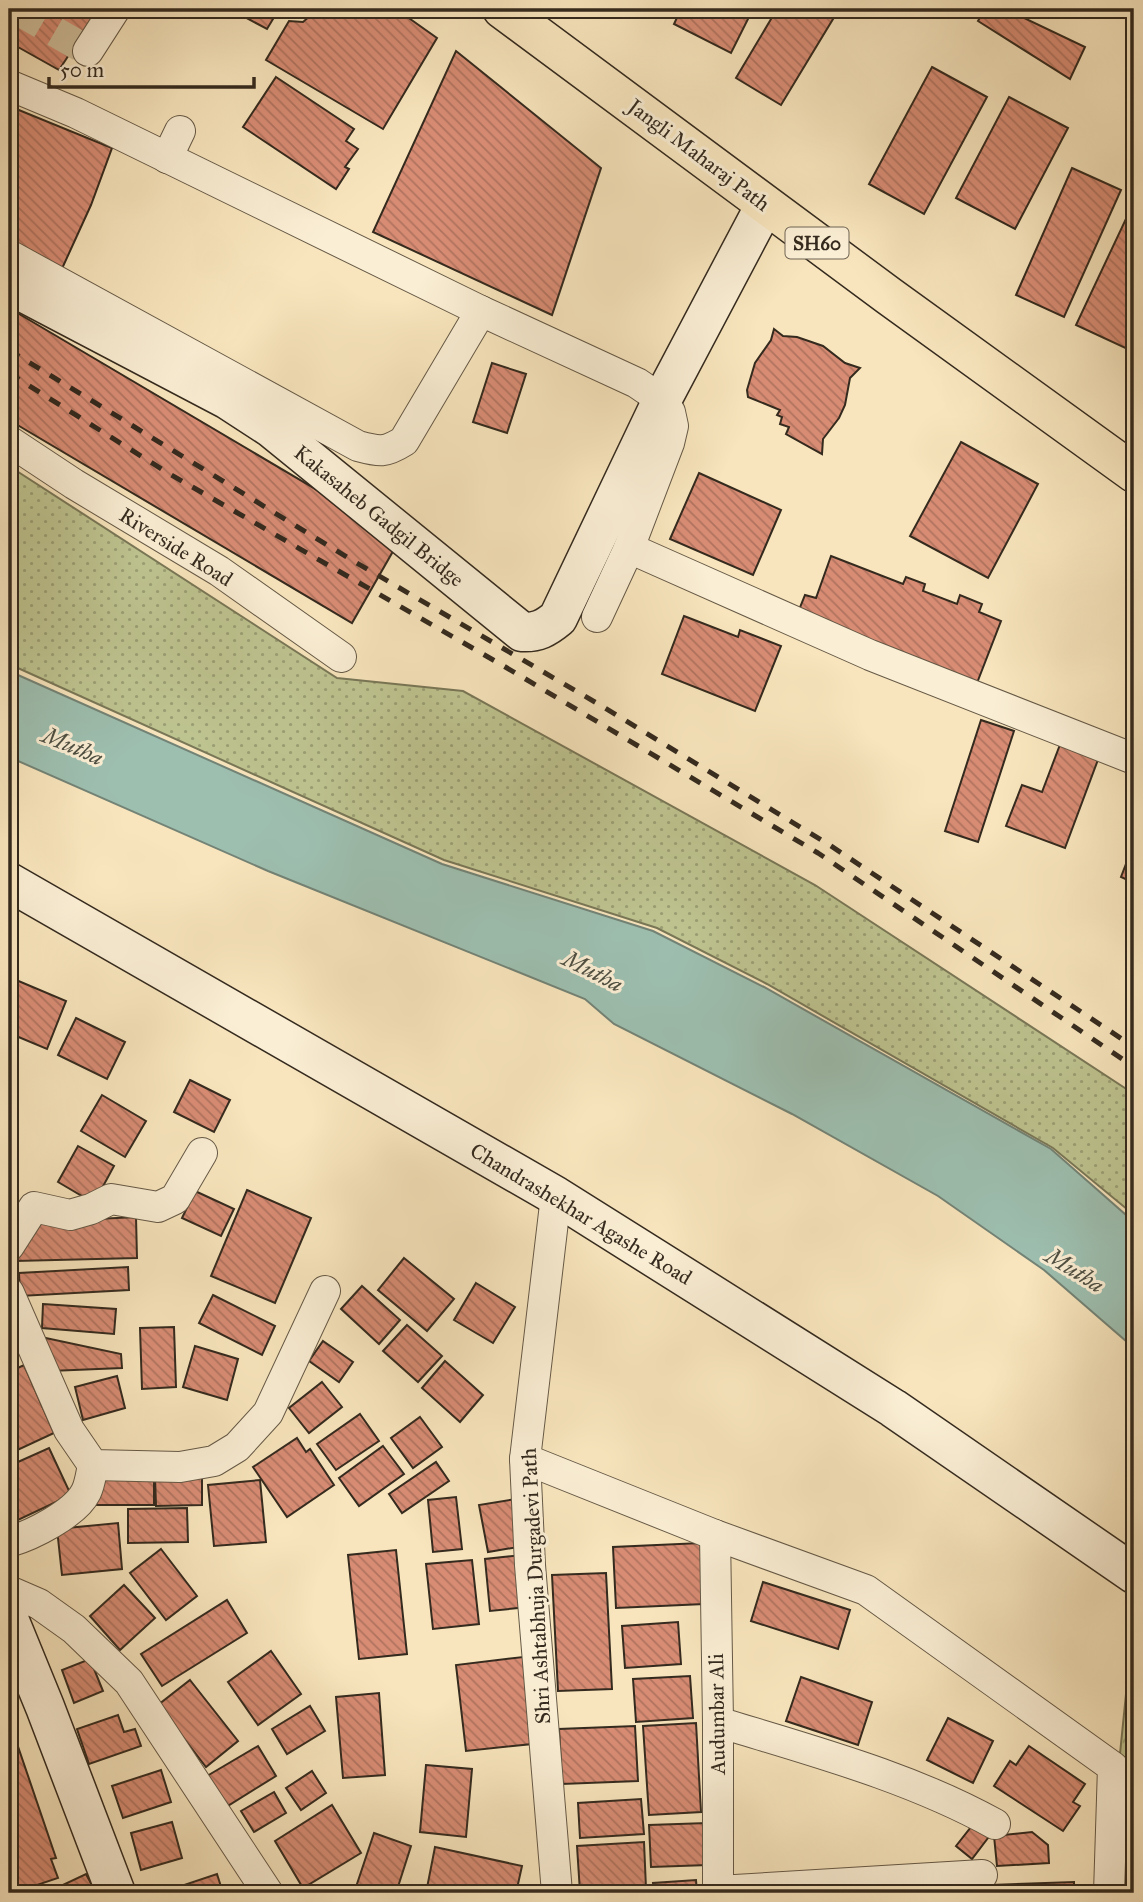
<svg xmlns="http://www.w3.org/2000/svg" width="1143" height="1902" font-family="'IM FELL Great Primer',serif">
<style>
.grass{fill:url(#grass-dots);stroke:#797757;stroke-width:2}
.forest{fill:url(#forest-crowns);stroke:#797757;stroke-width:2}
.water{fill:#9dbfb0;stroke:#738376;stroke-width:2}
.building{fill:url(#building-back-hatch);stroke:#342a1e;stroke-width:2}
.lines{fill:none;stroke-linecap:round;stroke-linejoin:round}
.street-tunnel{stroke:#d1c09d;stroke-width:30;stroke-dasharray:30 15;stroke-linecap:butt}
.street-casing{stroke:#655946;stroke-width:32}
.secondary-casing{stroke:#342a1e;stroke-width:41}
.primary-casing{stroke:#342a1e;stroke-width:41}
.street{stroke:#faeed4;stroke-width:30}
.secondary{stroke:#faeed4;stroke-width:38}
.primary{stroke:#f8e5bd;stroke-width:38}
.rail{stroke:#342a1e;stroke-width:5;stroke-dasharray:12 12;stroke-linecap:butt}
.labels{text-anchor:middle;stroke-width:6;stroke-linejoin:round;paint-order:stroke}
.shield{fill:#faeed4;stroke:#6f6555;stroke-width:2}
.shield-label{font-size:19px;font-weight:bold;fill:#342a1e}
.street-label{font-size:21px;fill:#342a1e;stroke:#faeed4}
.water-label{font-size:23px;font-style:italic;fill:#4e4f42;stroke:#faeed4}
</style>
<defs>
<pattern id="grass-dots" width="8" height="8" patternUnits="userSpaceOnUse" patternTransform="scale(1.75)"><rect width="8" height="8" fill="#bec490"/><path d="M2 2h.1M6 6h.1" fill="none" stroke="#9b9f75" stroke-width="1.8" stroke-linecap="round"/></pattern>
<pattern id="forest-crowns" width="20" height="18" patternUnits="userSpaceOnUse" patternTransform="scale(1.75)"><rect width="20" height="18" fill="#bec490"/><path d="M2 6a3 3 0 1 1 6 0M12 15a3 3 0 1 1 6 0" fill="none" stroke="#9b9f75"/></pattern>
<pattern id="building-back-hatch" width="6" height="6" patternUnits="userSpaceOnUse" patternTransform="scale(1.75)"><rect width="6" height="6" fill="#d88c74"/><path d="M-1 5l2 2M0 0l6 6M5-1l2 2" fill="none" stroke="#b0735f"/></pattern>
</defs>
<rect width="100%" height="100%" fill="#f8e5bd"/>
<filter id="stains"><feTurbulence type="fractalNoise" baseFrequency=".00286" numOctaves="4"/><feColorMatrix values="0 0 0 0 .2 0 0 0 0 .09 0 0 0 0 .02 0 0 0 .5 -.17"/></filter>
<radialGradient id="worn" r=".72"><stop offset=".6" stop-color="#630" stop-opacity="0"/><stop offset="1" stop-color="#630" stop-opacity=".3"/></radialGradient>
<polygon class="grass" points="9,466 337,678 463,691 815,885 1134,1094 1134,1215 1053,1148 767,984 657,928 444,860 9,664"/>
<polygon class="forest" points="1126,1694 1134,1700 1134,1893 1106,1893"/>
<polygon class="water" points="9,671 442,864 653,931 764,987 1051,1149 1134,1222 1134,1348 1044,1270 938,1196 792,1114 614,1024 585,999 268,871 9,757"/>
<g class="building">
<polygon points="9,9 99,9 59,70 9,42"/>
<polygon points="244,9 279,9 267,29 241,15"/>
<polygon points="318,9 396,9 437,38 383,129 266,60 289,21 303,22"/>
<polygon points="681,9 753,9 731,53 674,24"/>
<polygon points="777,9 816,9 833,19 781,105 736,78"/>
<polygon points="981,9 1005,9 1085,47 1070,79 978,21 984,11"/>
<polygon points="456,51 601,168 552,315 373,232"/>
<polygon points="932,67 987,97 924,214 869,184"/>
<polygon points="276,77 354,129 346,141 358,149 345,167 349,169 336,189 243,127"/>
<polygon points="1009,97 1068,128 1015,229 956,198"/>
<polygon points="9,106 112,148 91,205 60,273 9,242"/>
<polygon points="1072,168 1121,190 1064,317 1016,295"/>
<polygon points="1132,206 1134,207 1134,352 1076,325"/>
<polygon points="9,308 400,539 352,623 9,420"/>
<polygon points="774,329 783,336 797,337 823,346 845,363 860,368 850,378 845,405 839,418 823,439 822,454 786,434 789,427 780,424 782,417 777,415 780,410 748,397 747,390 755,363 771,340"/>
<polygon points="492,363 526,374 507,433 473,422"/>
<polygon points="961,442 1038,484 988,578 910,536"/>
<polygon points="699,473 781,510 753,575 670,539"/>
<polygon points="831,556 903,584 906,577 925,584 923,591 957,604 960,595 982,604 979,612 1001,621 977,683 797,615 805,595 816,598"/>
<polygon points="684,616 738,637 740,630 781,646 755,711 662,674"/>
<polygon points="981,720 1014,731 978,842 945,831"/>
<polygon points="1061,742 1099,757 1065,848 1006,826 1022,785 1042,792"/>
<polygon points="1134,843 1134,883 1121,877"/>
<polygon points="9,977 66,1001 47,1049 9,1033"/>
<polygon points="76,1018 125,1042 107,1079 58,1055"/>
<polygon points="190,1080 230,1100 214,1132 174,1112"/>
<polygon points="102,1095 146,1121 125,1157 81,1131"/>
<polygon points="78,1146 114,1166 94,1203 58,1182"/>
<polygon points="247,1190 311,1218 275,1303 211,1276"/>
<polygon points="195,1191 234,1209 221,1236 182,1218"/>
<polygon points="9,1194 25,1218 9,1230"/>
<polygon points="136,1217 137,1258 16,1261 37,1222"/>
<polygon points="404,1258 454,1299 427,1331 378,1290"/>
<polygon points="128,1267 129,1290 20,1296 19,1273"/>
<polygon points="476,1283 515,1307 493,1343 454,1320"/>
<polygon points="362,1286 400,1320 379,1344 341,1309"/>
<polygon points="213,1295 275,1326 262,1355 199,1323"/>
<polygon points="43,1304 116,1309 114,1334 42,1328"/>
<polygon points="9,1323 21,1348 9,1354"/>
<polygon points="407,1325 442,1356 418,1382 383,1351"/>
<polygon points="174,1327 176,1387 142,1389 140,1328"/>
<polygon points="41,1337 121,1354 122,1368 50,1371"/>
<polygon points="323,1341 353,1362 339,1382 309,1361"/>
<polygon points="195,1346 238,1359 227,1400 183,1387"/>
<polygon points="445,1361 483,1395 460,1422 422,1388"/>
<polygon points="24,1365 54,1433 9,1454 9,1372"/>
<polygon points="117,1376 125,1408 83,1420 75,1387"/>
<polygon points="322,1382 342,1407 309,1433 289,1408"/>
<polygon points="360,1414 379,1441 336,1470 317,1444"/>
<polygon points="420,1417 442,1447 413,1468 391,1438"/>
<polygon points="297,1438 306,1452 310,1449 334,1485 287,1517 253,1467"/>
<polygon points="383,1446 404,1474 359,1506 339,1478"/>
<polygon points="49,1448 71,1495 18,1520 9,1500 9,1466"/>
<polygon points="436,1462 449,1481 402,1513 389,1494"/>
<rect x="95" y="1475" width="59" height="30"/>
<polygon points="202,1475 202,1505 156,1506 155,1477"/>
<polygon points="260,1480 266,1542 214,1546 208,1485"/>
<polygon points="456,1497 462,1549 433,1552 428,1500"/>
<polygon points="516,1499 524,1546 488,1552 479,1505"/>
<polygon points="187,1508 188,1542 128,1543 128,1509"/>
<polygon points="118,1523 122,1569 62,1575 57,1529"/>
<polygon points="701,1543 704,1604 616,1608 613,1547"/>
<polygon points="161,1549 197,1596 166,1620 130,1573"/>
<polygon points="396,1550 407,1654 359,1659 348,1555"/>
<polygon points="523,1555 528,1607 490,1611 485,1559"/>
<polygon points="472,1560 479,1624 433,1629 426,1564"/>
<polygon points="606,1573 612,1689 558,1691 552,1575"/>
<polygon points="763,1582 850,1610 838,1649 751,1621"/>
<polygon points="124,1585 155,1618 120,1650 90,1616"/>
<polygon points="227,1600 247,1633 162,1686 141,1654"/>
<polygon points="678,1622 681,1664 625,1668 622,1626"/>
<polygon points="271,1651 301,1694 258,1725 228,1682"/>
<polygon points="523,1657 532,1744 466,1751 456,1665"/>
<polygon points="90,1659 103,1691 74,1703 62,1670"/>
<polygon points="690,1676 693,1718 636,1722 633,1679"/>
<polygon points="801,1677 872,1702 858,1745 786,1721"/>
<polygon points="190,1680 238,1741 206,1767 158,1705"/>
<polygon points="379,1693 385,1775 343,1778 336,1697"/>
<polygon points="310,1706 325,1731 287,1754 272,1729"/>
<polygon points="118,1715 124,1732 135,1729 141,1746 89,1764 77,1729"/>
<polygon points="948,1718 993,1741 973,1783 927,1760"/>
<polygon points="10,1723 56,1858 51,1859 58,1878 19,1891 20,1893 9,1893"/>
<polygon points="696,1723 701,1812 649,1815 643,1726"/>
<polygon points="635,1726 638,1781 562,1784 559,1729"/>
<polygon points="258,1746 276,1776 226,1807 207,1776"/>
<polygon points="1029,1746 1085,1784 1073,1802 1080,1806 1063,1831 994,1786 1010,1761 1016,1765"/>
<polygon points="426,1765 472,1769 466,1837 420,1832"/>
<polygon points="161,1770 171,1802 123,1818 112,1786"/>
<polygon points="312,1771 326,1793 301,1810 286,1788"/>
<polygon points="274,1792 286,1813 254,1832 241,1811"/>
<polygon points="641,1799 644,1834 580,1838 578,1803"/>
<polygon points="332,1805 361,1853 303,1888 275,1841"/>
<polygon points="172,1822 182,1858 141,1870 131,1833"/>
<polygon points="975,1822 991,1834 972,1859 956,1846"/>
<polygon points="707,1823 708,1865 651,1867 649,1825"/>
<polygon points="1032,1832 1048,1845 1049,1863 997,1866 994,1836"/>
<polygon points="374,1833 411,1846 396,1893 354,1893"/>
<polygon points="644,1842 646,1888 580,1892 577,1846"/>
<polygon points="435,1847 522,1866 516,1893 426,1893"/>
<polygon points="86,1874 96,1893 46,1893"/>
<polygon points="217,1874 223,1893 167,1893 166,1891"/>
<polygon points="696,1880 697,1893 654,1893 653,1883"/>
<polygon points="1074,1882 1074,1893 991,1893 991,1885"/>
</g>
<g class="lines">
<polyline class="street-tunnel" points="16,9 88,51"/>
<g class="street-casing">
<g id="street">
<polyline points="88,51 115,9"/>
<polyline points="9,85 76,113 481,311 637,383 662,400 670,412 673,426 669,443 629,548 597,617"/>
<polyline points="167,158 180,131"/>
<path d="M9 255 358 446C380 452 385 453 404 441L481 311"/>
<polyline points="9,441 74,484 219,571 341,657"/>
<polyline points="629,548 870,655 1134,759"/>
<polyline points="556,1196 525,1459 530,1565 557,1893"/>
<polyline points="9,1246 34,1207 70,1215 91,1209 111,1199 158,1207 175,1199 202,1153"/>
<polyline points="9,1293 69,1430 93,1465 180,1467 214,1461 237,1447 268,1413 325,1291"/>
<polyline points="525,1459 715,1535 866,1590 1113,1767 1109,1893"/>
<polyline points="715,1535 718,1722 718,1893"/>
<path d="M9 1542C32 1535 75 1514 86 1492 90 1484 91 1474 93 1465"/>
<polyline points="9,1591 39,1604 74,1629 129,1682 268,1893"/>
<path d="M718 1722C812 1751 908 1776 995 1824"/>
<polyline points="718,1891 982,1875"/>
</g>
</g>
<g class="secondary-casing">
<g id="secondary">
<path d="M9 285 228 400 271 428 522 632C537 633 546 628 558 618L662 400 765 205"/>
<polyline points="9,882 556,1196 893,1408 1134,1574"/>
<polyline points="9,1619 45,1707 116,1893"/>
</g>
</g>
<g class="primary-casing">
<polyline id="primary" points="502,9 889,296 1134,473"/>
</g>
<use href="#street" class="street"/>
<use href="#secondary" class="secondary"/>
<use href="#primary" class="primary"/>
<g class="rail">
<polyline points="9,350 350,559 600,705 828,844 1134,1047"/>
<polyline points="9,373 168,473 502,665 818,853 1134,1067"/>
</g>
</g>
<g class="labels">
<rect class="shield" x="785.5" y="227.5" width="63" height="31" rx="5"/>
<g class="shield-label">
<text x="817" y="250">SH60</text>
</g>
<g class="street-label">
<text transform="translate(699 155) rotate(37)" y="7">Jangli Maharaj Path</text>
<text transform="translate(379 516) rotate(39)" y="7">Kakasaheb Gadgil Bridge</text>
<text transform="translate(176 547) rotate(32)" y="7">Riverside Road</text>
<text transform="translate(581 1214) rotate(31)" y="7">Chandrashekhar Agashe Road</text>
<text transform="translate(536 1586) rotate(-93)" y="7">Shri Ashtabhuja Durgadevi Path</text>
<text transform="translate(717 1714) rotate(-91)" y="7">Audumbar Ali</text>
</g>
<g class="water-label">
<text transform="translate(73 746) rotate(23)" y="8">Mutha</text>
<text transform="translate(593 971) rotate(27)" y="8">Mutha</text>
<text transform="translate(1075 1270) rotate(32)" y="8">Mutha</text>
</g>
</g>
<rect width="1143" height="1902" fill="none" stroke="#f8e5bd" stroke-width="35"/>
<rect x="10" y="10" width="1122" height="1881" fill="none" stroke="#342a1e" stroke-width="3.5"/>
<rect x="18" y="18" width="1108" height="1867" fill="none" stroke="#342a1e" stroke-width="2"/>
<path d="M49 77v10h205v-10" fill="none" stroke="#342a1e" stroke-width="3.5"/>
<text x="60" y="77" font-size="21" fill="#342a1e" stroke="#faeed4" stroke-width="5" paint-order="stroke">50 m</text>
<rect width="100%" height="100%" filter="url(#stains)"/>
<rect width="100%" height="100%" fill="url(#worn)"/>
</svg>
